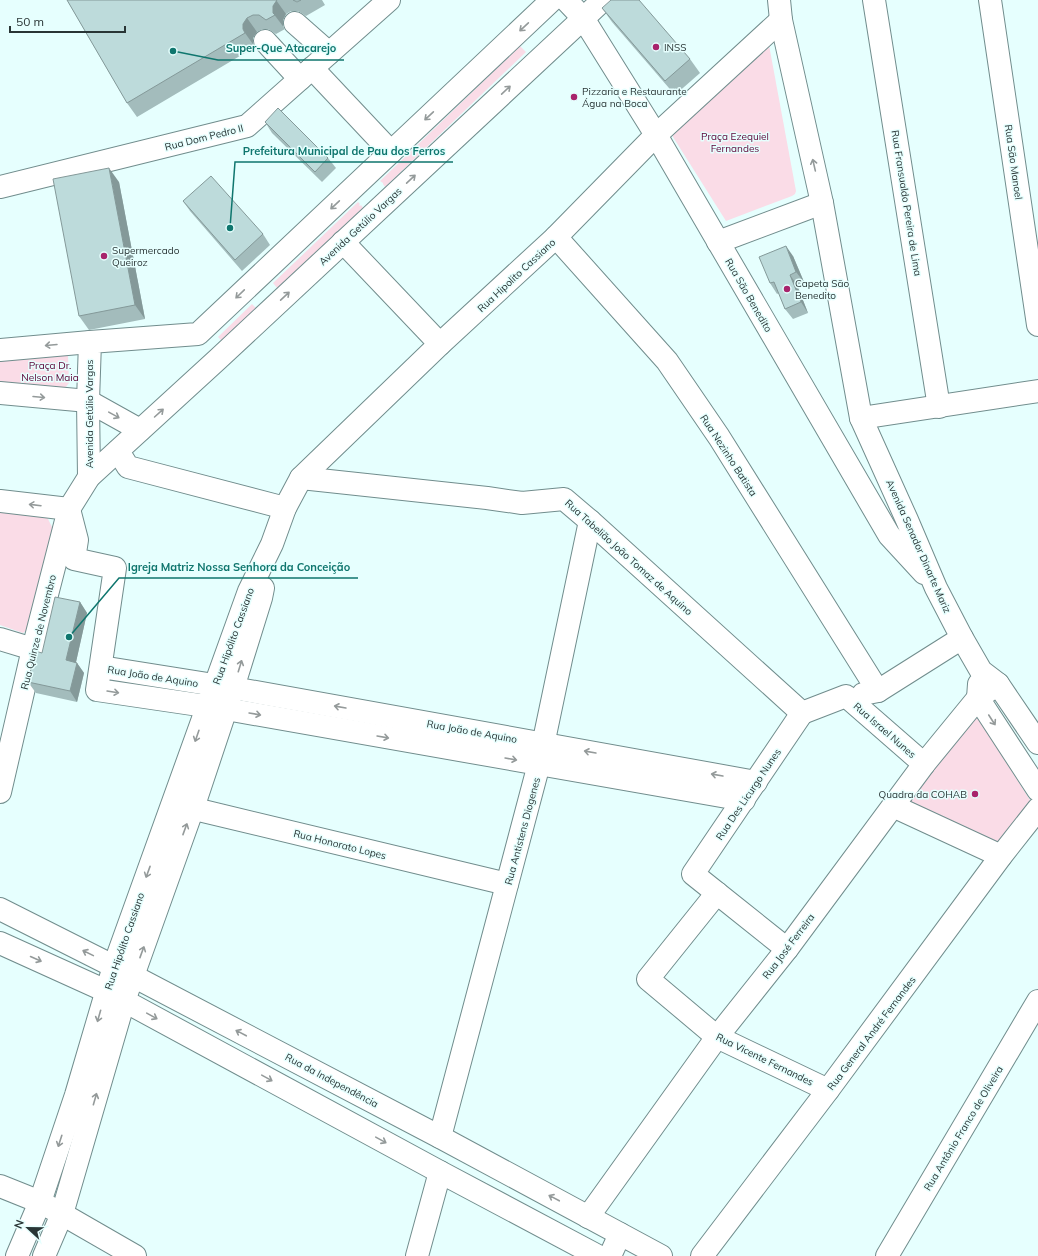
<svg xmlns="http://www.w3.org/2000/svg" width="1038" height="1256" font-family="Mulish,sans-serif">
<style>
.green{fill:#fadce7}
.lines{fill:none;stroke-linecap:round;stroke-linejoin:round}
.minor-casing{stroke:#718d8d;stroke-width:24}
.major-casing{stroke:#718d8d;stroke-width:24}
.highway-casing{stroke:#718d8d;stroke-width:24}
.minor{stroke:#fff;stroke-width:22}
.major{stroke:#fff;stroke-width:22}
.highway{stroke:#fff;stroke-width:22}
.wall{fill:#a3bcbc}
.shaded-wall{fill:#849999}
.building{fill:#bddbdb;stroke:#849999}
.oneway{stroke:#949a9a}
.poi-dot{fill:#a8236c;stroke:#e6fffe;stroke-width:1.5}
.labels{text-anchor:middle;stroke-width:3;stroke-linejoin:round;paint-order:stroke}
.poi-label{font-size:10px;fill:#293535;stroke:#e6fffe;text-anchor:start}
.park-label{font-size:10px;fill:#5b0035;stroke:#e6fffe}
.street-label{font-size:10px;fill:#293535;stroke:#e6fffe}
.leader{fill:none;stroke:#0f766e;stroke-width:1.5}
.callout-dot{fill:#0f766e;stroke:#e6fffe;stroke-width:1.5}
.callout-label{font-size:11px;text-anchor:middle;font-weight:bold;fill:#0f766e;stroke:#e6fffe;stroke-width:3;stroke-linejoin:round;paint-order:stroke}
</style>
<rect width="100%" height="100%" fill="#e6fffe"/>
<g class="green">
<polygon points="769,45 796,191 795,194 792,196 726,221 673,137 672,132"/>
<polygon points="520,46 526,52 385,187 383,184 383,183 380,181"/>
<polygon points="358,202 360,204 359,205 360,206 361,205 363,208 278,289 273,283"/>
<polygon points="252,304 257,309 222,341 218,337"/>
<polygon points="65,351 68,356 69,383 65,388 0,385 0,356"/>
<polygon points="0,512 46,515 53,529 30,628 23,633 0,625"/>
<polygon points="976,718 980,721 1030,800 1029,806 999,844 910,802 972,719"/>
</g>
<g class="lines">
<g class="minor-casing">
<g id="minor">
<polyline points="566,0 583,18 656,135 889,535 924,573"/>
<polyline points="779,0 781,20 822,203 861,418 907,520 936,588 962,638 981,671 998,684 1038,743"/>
<polyline points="874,0 939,407"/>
<polyline points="990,0 1038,325"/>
<polyline points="295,23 329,53"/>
<polyline points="265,41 300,79"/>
<polyline points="312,68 391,152"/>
<polyline points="0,187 247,126 389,0"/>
<polyline points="556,237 667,361 719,437 878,691"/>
<polyline points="343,242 440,344"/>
<polyline points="718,242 822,203"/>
<polyline points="0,350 90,342"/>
<polyline points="0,393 88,401"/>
<polyline points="861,418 1038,391"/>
<polyline points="118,451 128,467 285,508"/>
<polyline points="301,478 487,498 522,503 564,499 590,521 802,713"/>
<polyline points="0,501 69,509 77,540 74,559 115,568 97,690 226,709 744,800"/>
<polyline points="0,639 33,649"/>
<polyline points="101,667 233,688 756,782"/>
<polyline points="979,684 978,698 1038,790"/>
<polyline points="863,694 878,691 962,638"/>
<polyline points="802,713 846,696 924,764"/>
<polyline points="178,805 507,884"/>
<polyline points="893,806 1001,856"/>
<polyline points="717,893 648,979 717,1037 828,1090"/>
<polyline points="787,949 693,874 802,713"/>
<polyline points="440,1137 539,764 590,521"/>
<polyline points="0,1186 40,1202 62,1214 135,1256"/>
<polyline points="588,1217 717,1037 787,949 924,764 978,698 998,684"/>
<polyline points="17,1256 40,1202 76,1095 114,966 249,591 272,544 285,508 301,478 440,344 556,237 656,135 781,20"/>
<polyline points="44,1256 62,1214 124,1001 193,808 233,688 261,598 263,588"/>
<polyline points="417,1256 440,1172"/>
<polyline points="610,1256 620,1234"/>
<polyline points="702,1256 828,1090 1001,856 1038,809"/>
<polyline points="887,1256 1038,1001"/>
</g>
</g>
<g class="major-casing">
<g id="major">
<polyline points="88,401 140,430"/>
<polyline points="89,477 88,401 90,342 198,334 552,0"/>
<polyline points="0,792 33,649 69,509 89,477 218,359 603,0"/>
</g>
</g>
<g class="highway-casing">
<g id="highway">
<polyline points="0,909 133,976 440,1137 661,1256"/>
<polyline points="0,943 106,991 440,1172 598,1256"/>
</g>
</g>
<use href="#minor" class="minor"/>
<use href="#major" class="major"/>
<use href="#highway" class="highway"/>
</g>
<g class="wall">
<polygon points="67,0 322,0 325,5 306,16 298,11 291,11 286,14 283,20 283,27 285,29 276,34 268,29 263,29 257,32 253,38 253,43 255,47 137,117 127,103"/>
<polygon points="602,8 690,59 700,73 675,95 612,22"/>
<polygon points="265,122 328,158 336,168 322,182 272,133"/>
<polygon points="119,182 145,319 89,330 79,316"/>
<polygon points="183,201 263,234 270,245 242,271 190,211"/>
<polygon points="793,256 804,282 797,285 808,313 793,319 785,309 779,293 777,294 770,283"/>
<polygon points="80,602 87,613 76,662 77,663 84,673 77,702 36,693 28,682"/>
</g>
<g class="shaded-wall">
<polygon points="276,0 286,14 283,20 283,27 285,29 273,13 273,6"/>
<polygon points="247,18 257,32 253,38 253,43 255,47 245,33 243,29 243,24"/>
<polygon points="109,168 119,182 145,319 135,305"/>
<polygon points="786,246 793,256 804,282 796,272"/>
<polygon points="790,275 797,285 808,313 801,302"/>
<polygon points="80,602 87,613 74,671 66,660"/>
<polygon points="77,663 84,673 77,702 70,691"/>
</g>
<g class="building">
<polygon points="67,0 277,0 273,6 273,13 275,15 266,20 259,15 253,15 247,18 243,24 243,29 245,33 127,103"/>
<polygon points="293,0 301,0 297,2"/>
<polygon points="611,0 639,0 690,59 665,81 602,8"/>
<polygon points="278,108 328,158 315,172 265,122"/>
<polygon points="109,168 135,305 79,316 53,179"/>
<polygon points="211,176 263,234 235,260 183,201"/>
<polygon points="786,246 796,272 790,275 801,302 785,309 774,282 770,283 759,257"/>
<polygon points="55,597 80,602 66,660 77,663 70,691 28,682 35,651 42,653"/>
</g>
<defs><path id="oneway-shaft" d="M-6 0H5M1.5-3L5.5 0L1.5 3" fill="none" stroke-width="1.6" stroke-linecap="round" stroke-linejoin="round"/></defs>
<g class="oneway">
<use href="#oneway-shaft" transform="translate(524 27) rotate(137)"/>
<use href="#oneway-shaft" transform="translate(506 90) rotate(-43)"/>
<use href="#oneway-shaft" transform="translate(429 116) rotate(137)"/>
<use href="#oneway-shaft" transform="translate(814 165) rotate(-103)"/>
<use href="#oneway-shaft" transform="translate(411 179) rotate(-43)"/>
<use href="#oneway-shaft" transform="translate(335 205) rotate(137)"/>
<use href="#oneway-shaft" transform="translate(240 294) rotate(136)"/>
<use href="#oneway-shaft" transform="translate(285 296) rotate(-43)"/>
<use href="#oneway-shaft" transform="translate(51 345) rotate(175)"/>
<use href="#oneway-shaft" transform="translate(39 397) rotate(5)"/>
<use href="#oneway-shaft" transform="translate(159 413) rotate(-42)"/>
<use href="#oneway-shaft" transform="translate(114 415) rotate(29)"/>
<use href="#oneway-shaft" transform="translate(35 505) rotate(-173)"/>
<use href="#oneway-shaft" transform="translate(240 666) rotate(-73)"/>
<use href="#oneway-shaft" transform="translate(113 692) rotate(9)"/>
<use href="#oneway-shaft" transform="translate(340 707) rotate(-170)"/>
<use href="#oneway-shaft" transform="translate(255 714) rotate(10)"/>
<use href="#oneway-shaft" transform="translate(992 720) rotate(57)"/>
<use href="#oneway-shaft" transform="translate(197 736) rotate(109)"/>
<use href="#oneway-shaft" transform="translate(383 737) rotate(10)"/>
<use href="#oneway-shaft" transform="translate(590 752) rotate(-170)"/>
<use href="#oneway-shaft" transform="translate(511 759) rotate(10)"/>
<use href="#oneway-shaft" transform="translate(717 775) rotate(-170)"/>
<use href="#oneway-shaft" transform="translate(185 829) rotate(-70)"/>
<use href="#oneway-shaft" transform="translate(148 872) rotate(110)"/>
<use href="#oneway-shaft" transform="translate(142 952) rotate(-70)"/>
<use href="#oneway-shaft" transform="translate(88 953) rotate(-154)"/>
<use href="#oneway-shaft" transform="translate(36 959) rotate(24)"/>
<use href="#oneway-shaft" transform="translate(99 1016) rotate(106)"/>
<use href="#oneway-shaft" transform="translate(152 1016) rotate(29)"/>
<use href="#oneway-shaft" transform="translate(241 1033) rotate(-152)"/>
<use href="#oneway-shaft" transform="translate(267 1078) rotate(29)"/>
<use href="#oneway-shaft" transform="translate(95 1099) rotate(-74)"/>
<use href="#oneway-shaft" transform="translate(381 1140) rotate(29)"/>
<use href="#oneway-shaft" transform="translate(60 1141) rotate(108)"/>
<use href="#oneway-shaft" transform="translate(554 1198) rotate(-152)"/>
</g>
<g class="poi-dot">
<circle cx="656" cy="47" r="4"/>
<circle cx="574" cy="97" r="4"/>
<circle cx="104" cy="256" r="4"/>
<circle cx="787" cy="289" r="4"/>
<circle cx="975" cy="794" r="4"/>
</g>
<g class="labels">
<g class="poi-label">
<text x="664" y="51">INSS</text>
<text x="582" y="95">Pizzaria e Restaurante<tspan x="582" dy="12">Água na Boca</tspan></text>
<text x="112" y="254">Supermercado<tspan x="112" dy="12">Queiroz</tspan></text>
<text x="795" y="287">Capeta São<tspan x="795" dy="12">Benedito</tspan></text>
<text x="967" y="798" text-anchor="end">Quadra da COHAB</text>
</g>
<g class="park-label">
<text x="735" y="140">Praça Ezequiel<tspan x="735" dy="12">Fernandes</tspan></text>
<text x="50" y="369">Praça Dr.<tspan x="50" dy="12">Nelson Maia</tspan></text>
</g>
<g class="street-label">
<text transform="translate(204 137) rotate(-14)" y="4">Rua Dom Pedro II</text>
<text transform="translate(1014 162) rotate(82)" y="4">Rua São Manoel</text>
<text transform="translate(907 203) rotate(81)" y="4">Rua Fransualdo Pereira de Lima</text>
<text transform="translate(360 226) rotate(-43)" y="4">Avenida Getúlio Vargas</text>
<text transform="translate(516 275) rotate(-43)" y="4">Rua Hipolito Cassiano</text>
<text transform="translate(749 295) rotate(60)" y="4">Rua São Benedito</text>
<text transform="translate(89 414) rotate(-90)" y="4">Avenida Getúlio Vargas</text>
<text transform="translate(729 455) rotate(57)" y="4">Rua Nezinho Batista</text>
<text transform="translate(919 546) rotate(66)" y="4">Avenida Senador Dinarte Mariz</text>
<text transform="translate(629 557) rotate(42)" y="4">Rua Tabelião João Tomaz de Aquino</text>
<text transform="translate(38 632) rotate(-76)" y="4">Rua Quinze de Novembro</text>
<text transform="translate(233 636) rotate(-70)" y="4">Rua Hipólito Cassiano</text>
<text transform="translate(153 676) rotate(9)" y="4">Rua João de Aquino</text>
<text transform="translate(885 730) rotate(41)" y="4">Rua Israel Nunes</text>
<text transform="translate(472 731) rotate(10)" y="4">Rua João de Aquino</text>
<text transform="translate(748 794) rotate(-56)" y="4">Rua Des Licurgo Nunes</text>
<text transform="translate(522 831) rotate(-75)" y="4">Rua Antistens Diogenes</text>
<text transform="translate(340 844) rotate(14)" y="4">Rua Honorato Lopes</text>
<text transform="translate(124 941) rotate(-71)" y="4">Rua Hipólito Cassiano</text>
<text transform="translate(788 946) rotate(-53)" y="4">Rua José Ferreira</text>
<text transform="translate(871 1033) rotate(-53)" y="4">Rua General André Fernandes</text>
<text transform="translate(765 1059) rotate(26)" y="4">Rua Vicente Fernandes</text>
<text transform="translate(332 1080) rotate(28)" y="4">Rua da Independência</text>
<text transform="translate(963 1128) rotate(-59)" y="4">Rua Antônio Franco de Oliveira</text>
</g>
</g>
<path class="leader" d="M173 51L218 60H344M230 228L235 162H453M69 637L119 578H358"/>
<g class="callout-dot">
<circle cx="173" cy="51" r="4"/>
<circle cx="230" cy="228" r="4"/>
<circle cx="69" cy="637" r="4"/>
</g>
<g class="callout-label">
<text x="281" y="52">Super-Que Atacarejo</text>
<text x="344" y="155">Prefeitura Municipal de Pau dos Ferros</text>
<text x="239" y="571">Igreja Matriz Nossa Senhora da Conceição</text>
</g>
<g transform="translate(28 1228) rotate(292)" stroke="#e6fffe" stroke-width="3" paint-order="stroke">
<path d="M0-3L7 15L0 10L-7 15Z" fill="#293535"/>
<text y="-6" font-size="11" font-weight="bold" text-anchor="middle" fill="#293535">N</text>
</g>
<path d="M10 26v6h115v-6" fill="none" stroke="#293535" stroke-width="2"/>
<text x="16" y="26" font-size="12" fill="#293535" stroke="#e6fffe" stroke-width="3" paint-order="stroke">50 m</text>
</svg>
